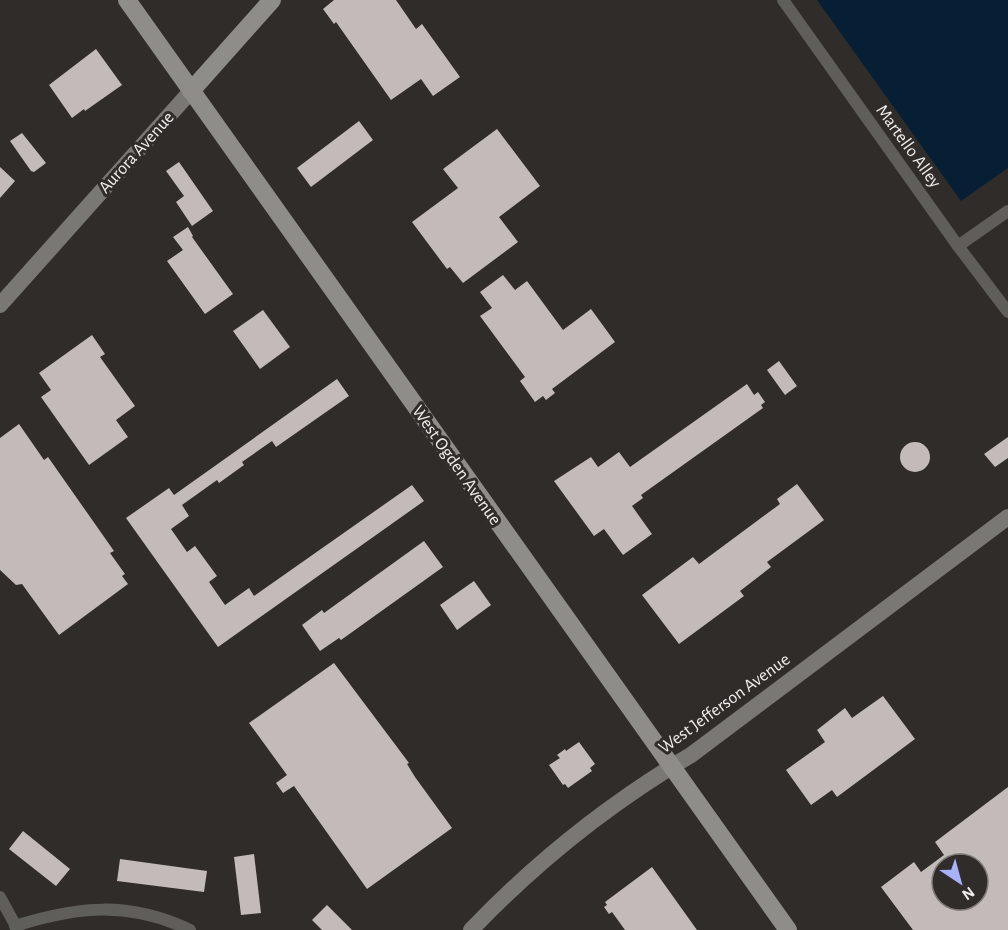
<svg xmlns="http://www.w3.org/2000/svg" width="1008" height="930" font-family="'Alegreya Sans',sans-serif">
<style>
.water{fill:#061f34}
.building{fill:#c2bbb9;fill-rule:evenodd}
.lines{fill:none;stroke-linecap:round;stroke-linejoin:round}
.street{stroke:#5f5e5b;stroke-width:12}
.secondary{stroke:#7a7875;stroke-width:16}
.primary{stroke:#8f8d89;stroke-width:18}
.labels{text-anchor:middle;stroke-width:6;stroke-linejoin:round;paint-order:stroke}
.street-label{font-size:18px;fill:#f1efed;stroke:#302c29}
</style>
<rect width="100%" height="100%" fill="#302c29"/>
<polygon class="water" points="817,0 1008,0 1008,168 961,201"/>
<g class="building">
<polygon points="334,0 396,0 416,29 422,24 460,77 433,96 421,79 391,100 336,22 334,24 323,9"/>
<polygon points="96,49 122,85 85,111 84,109 72,118 49,85"/>
<polygon points="359,121 373,140 311,187 297,168"/>
<polygon points="497,129 540,186 499,217 518,242 463,283 450,267 447,269 412,222 458,188 443,169"/>
<polygon points="22,133 46,163 34,172 31,171 10,141"/>
<polygon points="179,162 213,211 192,226 176,202 184,196 166,171"/>
<polygon points="0,167 15,181 0,198"/>
<polygon points="188,227 193,236 192,237 233,294 205,314 167,261 183,250 173,237"/>
<polygon points="503,275 515,290 527,281 563,330 591,309 615,342 552,389 555,393 546,400 543,396 535,402 520,381 525,377 480,316 492,308 480,292"/>
<polygon points="263,310 290,347 260,369 233,331"/>
<polygon points="92,335 105,354 100,357 135,406 116,420 128,437 89,465 41,397 51,390 39,373"/>
<polygon points="779,361 797,386 785,395 767,370"/>
<polygon points="337,379 349,396 276,447 272,441 242,462 244,465 219,483 217,480 182,505 189,516 171,529 187,552 195,546 217,576 209,582 225,605 249,588 254,596 412,485 424,501 218,647 126,518 169,488 174,495"/>
<polygon points="747,384 754,395 758,392 765,402 761,405 763,408 641,495 643,498 632,506 652,534 623,555 604,529 594,536 554,481 591,457 598,467 619,452 630,467"/>
<polygon points="19,424 44,460 48,457 114,551 110,553 125,574 122,576 128,584 59,635 22,584 16,585 0,570 0,438"/>
<polygon points="1008,437 1008,458 995,467 984,454"/>
<circle cx="915" cy="457" r="15"/>
<polygon points="797,484 824,520 767,562 771,567 740,591 744,596 679,644 642,595 693,557 699,564 780,504 777,499"/>
<polygon points="424,541 443,567 341,640 339,638 320,651 302,625 322,610 324,613"/>
<polygon points="474,581 491,605 457,630 440,605"/>
<polygon points="334,663 409,763 407,764 415,777 452,828 367,889 294,786 283,793 276,783 287,775 249,723"/>
<polygon points="883,696 915,739 837,797 832,790 811,805 786,770 825,742 817,730 845,708 852,718"/>
<polygon points="579,742 595,764 590,768 592,771 568,788 565,784 563,785 549,765 560,758 557,755 565,749 566,751"/>
<path d="M1008 787V930H913L881 887 914 862 921 872 944 855 935 842ZM942 864H978V900H942Z"/>
<polygon points="23,831 70,869 56,886 9,849"/>
<polygon points="254,854 261,913 241,915 234,857"/>
<polygon points="120,859 207,871 204,892 117,881"/>
<polygon points="652,867 697,930 625,930 612,912 609,914 604,907 607,905 605,902"/>
<polygon points="327,905 352,930 322,930 312,920"/>
</g>
<g class="lines">
<g class="street">
<polyline points="783,0 958,246 1008,312"/>
<polyline points="958,246 1008,211"/>
<polyline points="0,897 18,930"/>
<path d="M15 926C78 906 129 901 190 930"/>
</g>
<g class="secondary">
<polyline points="0,305 191,91"/>
<path d="M471 930C536 862 610 803 691 755L1008 517"/>
</g>
<g class="primary">
<polyline points="127,0 788,930"/>
<polyline points="191,91 272,0"/>
</g>
</g>
<g class="labels">
<g class="street-label">
<text transform="translate(909 146) rotate(54)" y="6">Martello Alley</text>
<text transform="translate(136 152) rotate(-48)" y="6">Aurora Avenue</text>
<text transform="translate(457 465) rotate(55)" y="6">West Ogden Avenue</text>
<text transform="translate(724 703) rotate(-36)" y="6">West Jefferson Avenue</text>
</g>
</g>
<g transform="translate(960 882) rotate(144)"><circle r="28" fill="#302c29" stroke="#7d7a77" stroke-width="1.5"/>
<path d="M0-4.5L10 22L0 15L-10 22Z" fill="#a7b1fc"/>
<text y="-9" font-size="16" font-weight="bold" text-anchor="middle" fill="#f1efed">N</text>
</g>
</svg>
